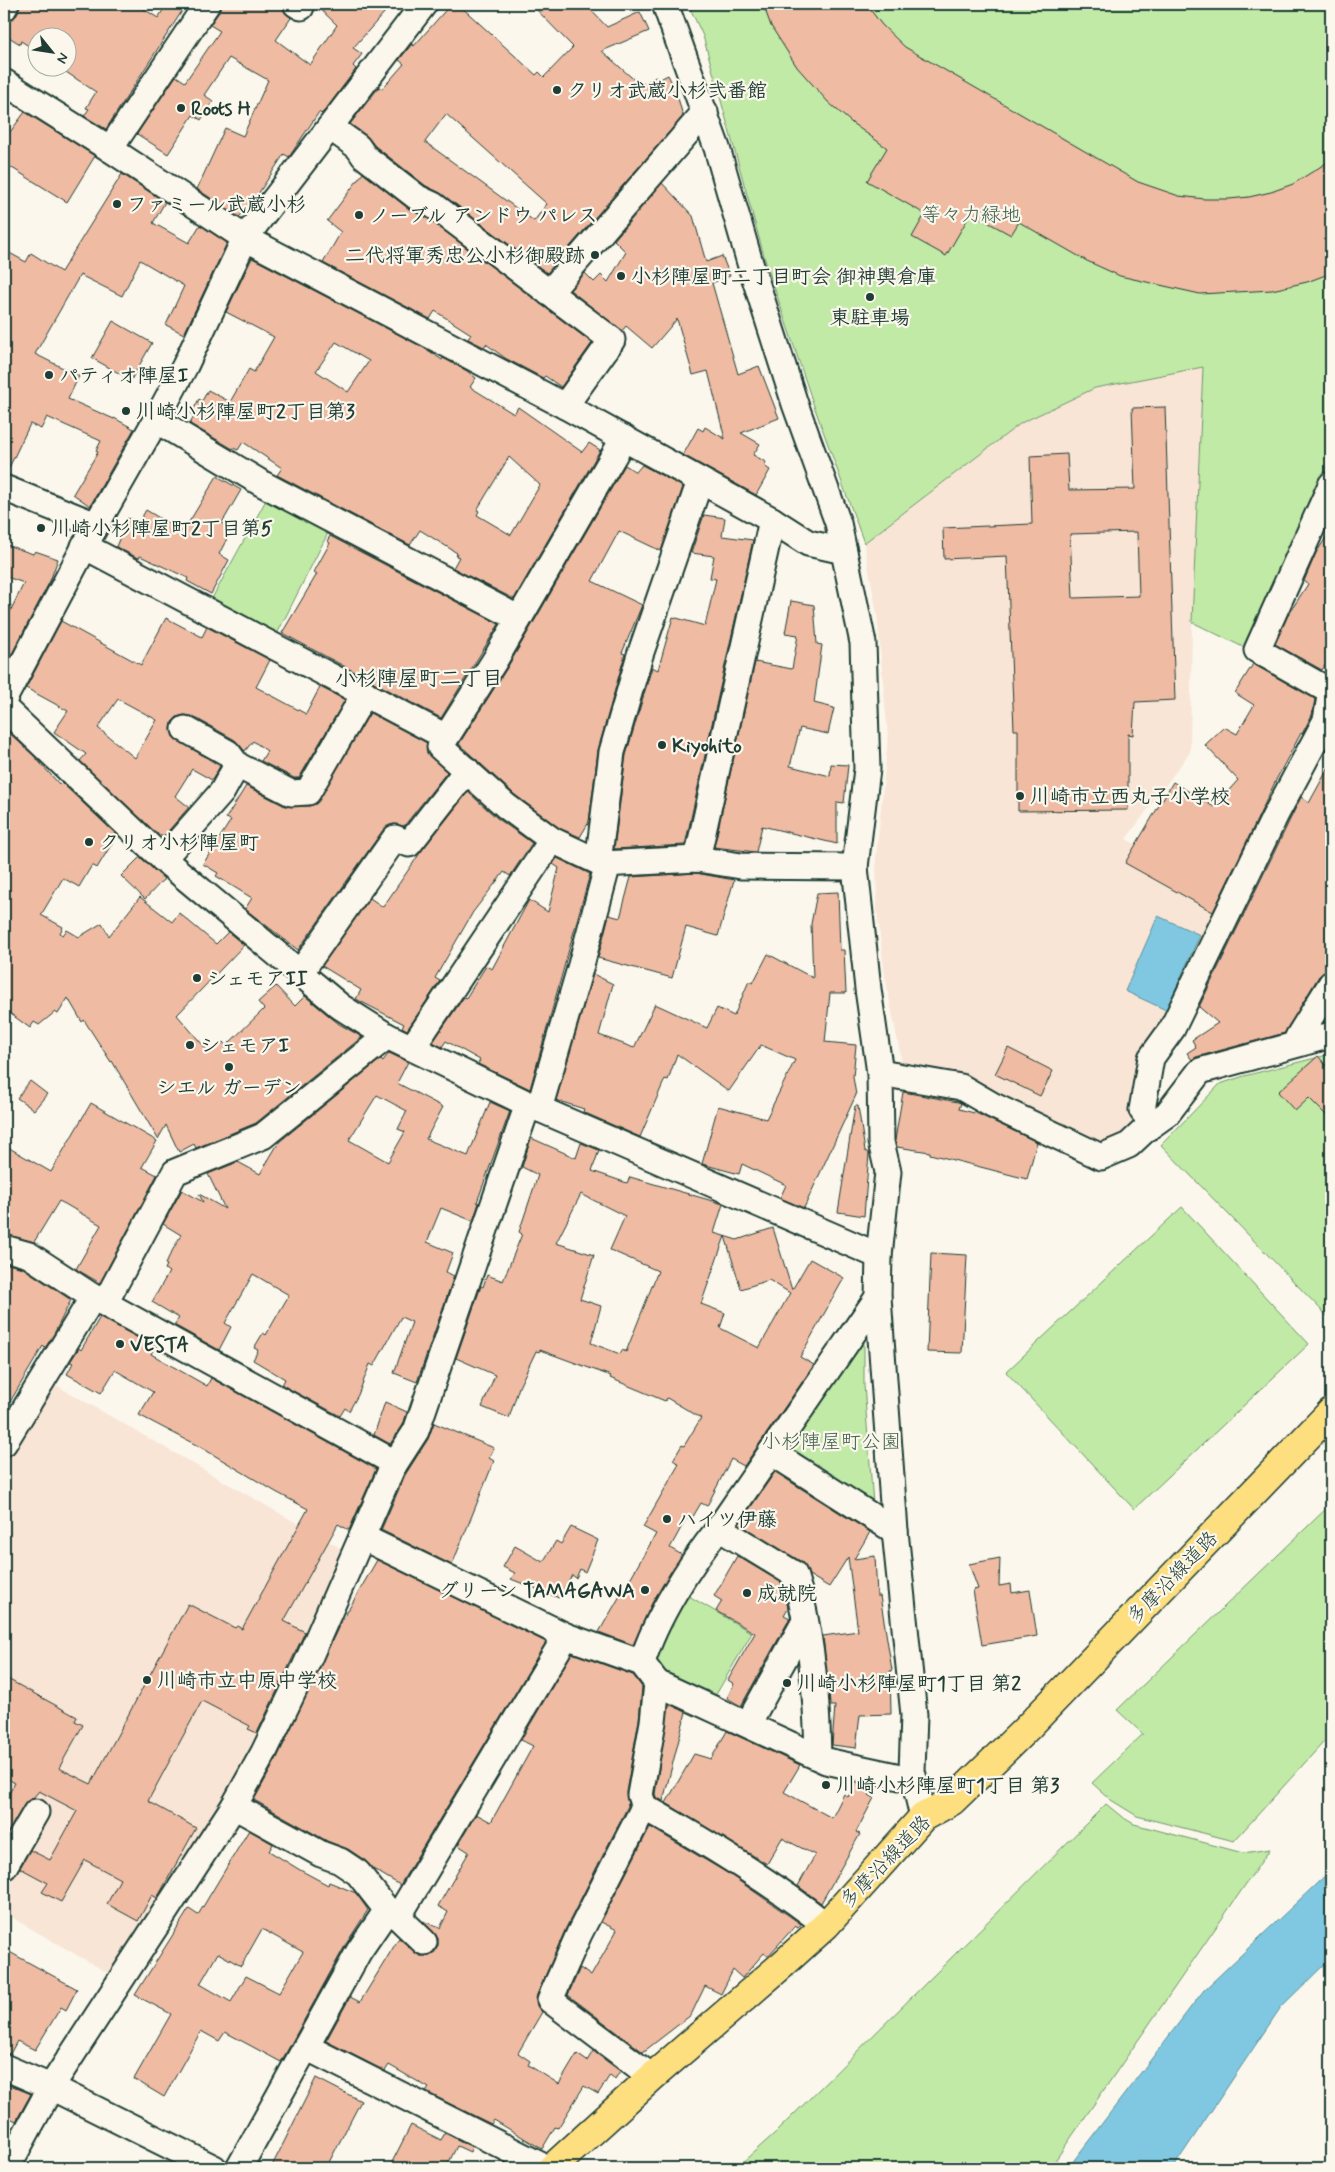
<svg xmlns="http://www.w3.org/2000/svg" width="1335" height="2172" font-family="Mynerve,'Klee One',sans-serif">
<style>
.built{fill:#f8e5d6}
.green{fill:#c1eaa6;stroke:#70946d}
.water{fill:#80c8e1;stroke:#59909c}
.building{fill:#f0bba3;stroke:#1f3d34;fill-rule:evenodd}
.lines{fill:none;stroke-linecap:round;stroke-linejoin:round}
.minor-casing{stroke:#1f3d34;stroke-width:29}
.major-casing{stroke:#1f3d34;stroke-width:31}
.minor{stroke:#fbf7ec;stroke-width:25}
.major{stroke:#fedf80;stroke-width:28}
.poi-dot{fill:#1f3d34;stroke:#fbf7ec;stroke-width:2}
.labels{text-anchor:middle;stroke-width:4.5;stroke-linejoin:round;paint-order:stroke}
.poi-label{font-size:20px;font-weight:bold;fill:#1f3d34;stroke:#fbf7ec;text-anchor:start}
.park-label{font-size:20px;fill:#3f604b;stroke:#fbf7ec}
.street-label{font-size:20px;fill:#1f3d34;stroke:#fbf7ec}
.neighbourhood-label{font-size:21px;font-weight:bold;fill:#1f3d34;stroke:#fbf7ec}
</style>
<rect width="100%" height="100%" fill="#fbf7ec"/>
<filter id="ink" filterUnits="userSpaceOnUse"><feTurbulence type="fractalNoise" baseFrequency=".02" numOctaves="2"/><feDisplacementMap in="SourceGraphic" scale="10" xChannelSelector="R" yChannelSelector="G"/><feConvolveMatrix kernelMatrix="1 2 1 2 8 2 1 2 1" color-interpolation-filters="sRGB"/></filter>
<g filter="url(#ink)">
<g class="built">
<polygon points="1203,366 1192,622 1190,752 1126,839 1225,893 1146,1062 1132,1131 1095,1146 981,1091 977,1079 902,1063 885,976 877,911 876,858 888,737 877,614 864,543 1021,423 1095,388"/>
<polygon points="54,1384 349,1553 250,1762 115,1977 4,1913 4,1883 42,1816 4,1794 4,1465"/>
</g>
<g class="green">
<polygon points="688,4 1331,4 1331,463 1249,650 1192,622 1203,367 1095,388 1021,423 864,543 814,406 766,263 703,36"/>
<polygon points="271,491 331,527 276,636 210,602"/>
<polygon points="1331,1054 1331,1320 1161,1145 1220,1084 1244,1076"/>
<polygon points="1182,1207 1309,1344 1134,1509 1006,1372"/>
<polygon points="864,1334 864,1385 873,1504 780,1451"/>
<polygon points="1331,1504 1331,1734 1234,1841 1137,1816 1111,1800 1092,1783 1143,1734 1117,1710"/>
<polygon points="682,1592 752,1633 711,1703 659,1679 651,1650"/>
<polygon points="1106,1804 1122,1817 1134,1824 1243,1853 1270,1849 1050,2168 736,2168 774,2134"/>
</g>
<g class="water">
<polygon points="1158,916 1200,935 1166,1010 1125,991"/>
<polygon points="1331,1870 1331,1958 1281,2007 1173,2168 1068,2168 1204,1990"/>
</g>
<g class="building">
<polygon points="20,4 136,4 158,18 167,4 190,4 186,9 184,8 106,129 84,116 89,109 86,108 96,92 60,68 68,68 68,38 38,38 38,52 21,41 20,44 4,34 4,22 11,20 17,15"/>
<polygon points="221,4 282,4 284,11 291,18 276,40 310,65 337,25 315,4 392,4 353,48 362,54 353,66 356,69 326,109 321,114 319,112 289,157 284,154 253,202 239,217 197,189 225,128 243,136 268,80 229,58 204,95 213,101 201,120 193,115 168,154 137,134 176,76 185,82 220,31 210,25 219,12"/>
<path d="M451 4H458L536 75 539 72 544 77 573 47 531 4H585L607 27 640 12 649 31 602 51 640 85 656 77 658 80 668 75 676 91 683 116 547 273 442 194 426 186 375 146 367 136 350 124 379 87 382 89 404 64 399 60 412 44 414 46ZM446 114 547 204 534 221 425 142Z"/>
<polygon points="763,4 866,4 882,25 905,47 1138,182 1179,196 1205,199 1229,199 1249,197 1271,192 1293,184 1331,160 1331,273 1307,282 1272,290 1200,294 1120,276 1087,261 1019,222 1011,235 971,213 946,256 912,237 925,214 867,181 887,148 852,123 828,102 797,67 771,26"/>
<polygon points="25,112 95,156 67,202 4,163 4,128 10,132"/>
<polygon points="363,173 409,209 426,217 592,343 561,387 545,376 543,378 505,358 486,344 484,347 468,339 471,334 435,311 430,319 323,263 341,232 327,221"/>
<polygon points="122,174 165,202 153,223 189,243 200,225 227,243 184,334 166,325 184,286 140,260 122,296 80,275 35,354 79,376 68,399 114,419 114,418 134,429 90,506 73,494 98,452 96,451 101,441 47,417 41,429 30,424 6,474 4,474 4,250 26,262 31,253 61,272"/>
<polygon points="662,183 693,216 706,262 722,256 730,276 712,283 738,374 759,366 779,418 741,433 760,444 753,455 766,462 764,466 770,470 756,495 683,455 698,428 703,431 705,427 725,439 708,371 693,375 677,319 652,348 626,326 622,331 570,290 585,273 594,282 601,275 608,282 626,252 614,240"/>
<path d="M252 258 428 350 442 360 443 358 467 371 476 378 470 387 514 414 518 407 582 452 589 443 600 450 514 599 453 568 459 557 456 556 457 553 420 530 410 545 277 475 282 468 243 442 238 450 233 448V449L190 424 194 416 191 414 199 399 202 401 208 390 230 402 249 369 254 372 274 337 226 312ZM336 342 369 361 348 392 316 371ZM509 457 540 485 511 535 477 515 479 511 477 510Z"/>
<polygon points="113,321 152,343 131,380 92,358"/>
<path d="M1165 407 1175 700 1135 702 1133 735 1128 734V810L1018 811V730H1014L1007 556 944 559 943 528 1032 524 1030 456 1067 454 1069 490 1135 489 1132 408ZM1137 532 1139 596 1073 598 1070 534Z"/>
<polygon points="625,465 636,472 642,465 683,487 661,551 619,531 592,581 642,605 622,653 625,654 598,750 589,822 580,837 559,828 515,795 459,744 507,668"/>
<polygon points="217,476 241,490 222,523 232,529 219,554 229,560 211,594 187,581 188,578 140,556 139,558 136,557 116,547 127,518 139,522 146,510 183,532"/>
<polygon points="704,515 725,518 722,536 753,540 685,845 614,849 626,755 652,667 658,670 673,617 705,626 716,579 710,578 714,556 691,553"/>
<polygon points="1331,530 1331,656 1322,670 1275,644 1288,615 1308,584 1304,581 1316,553"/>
<polygon points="330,536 499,624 441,718 282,633 317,574 314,572 330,543 327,541"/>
<polygon points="4,544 33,554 35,551 58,559 50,581 4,669 4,624 24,583 4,576"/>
<polygon points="791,601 814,605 817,644 822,645 814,703 834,708 828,734 800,728 790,766 830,776 831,764 848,765 844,803 837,802 837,844 762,826 756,852 714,847 755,662 792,669 798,635 785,633"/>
<path d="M166 618 202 637 207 627 270 660 256 687 306 714 320 687 345 700 299 778H294L261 761 267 751 253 741 245 751 235 740 192 716 184 715 177 717 172 722 171 729 173 737 220 766 212 780 192 769 175 796 189 807 163 837 154 831 80 761 86 754 54 732 68 711 26 688 61 621 141 665ZM118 699 157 720 135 758 98 728Z"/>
<polygon points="1253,664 1315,699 1312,715 1302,734 1301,733 1277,778 1213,912 1125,863 1173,782 1214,807 1238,780 1205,745 1224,727 1237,734 1254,705 1235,693"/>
<polygon points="370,713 427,743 427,753 447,772 404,826 394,824 383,830 298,950 245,909 252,898 216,876 218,873 203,864 231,820 226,818 246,786 285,806 309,806 316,804"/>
<polygon points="4,728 33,755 60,785 62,783 117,835 97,868 92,865 79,887 63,878 41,915 63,927 60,933 63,935 67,930 79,937 102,923 109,936 140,897 172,922 179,913 216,944 228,932 244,945 177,1015 209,1052 223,1042 226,1046 264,1009 258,1002 276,986 295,1006 305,996 339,1024 362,1037 256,1123 196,1148 194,1144 179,1152 166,1125 158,1139 112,1061 111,1062 84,1020 82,1022 68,998 58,1014 55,1012 39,1025 34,1022 30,1028 4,1009"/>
<polygon points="1331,763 1331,969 1324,972 1319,976 1285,1033 1196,1057 1192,1060 1187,1053 1196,1047 1192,1040 1218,1023 1199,1007 1301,797 1309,803"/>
<polygon points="468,792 497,818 532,843 510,876 504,872 473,912 435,978 440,981 407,1030 402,1027 404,1024 356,999 361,990 322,966 370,898 383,907 420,853"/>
<polygon points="140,857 164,879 145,899 121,876"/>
<polygon points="557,858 590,874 530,1089 478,1064 480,1060 446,1041 442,1047 433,1042 464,997 466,998 486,966 492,969 529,900 548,912 559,868 553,864"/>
<polygon points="696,873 734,880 718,936 686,927 672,978 598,958 609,915 620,918 631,877"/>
<polygon points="838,892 840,950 844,950 846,993 830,993 825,1042 856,1045 853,1077 856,1095 804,1208 780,1198 786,1185 742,1164 739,1174 702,1164 718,1106 766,1119 795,1060 761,1045 729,1091 677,1054 668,1080 665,1079 640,1137 583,1112 584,1109 556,1100 593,974 613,984 599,1035 634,1048 655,1004 707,1028 717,1008 734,1016 749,981 753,983 768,954 813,978 811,924 817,893"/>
<polygon points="1008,1048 1053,1071 1040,1096 995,1074"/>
<path d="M389 1053 408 1062 397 1083 443 1107 426 1139 468 1156 490 1102 510 1111 477 1202 479 1203 473 1221 441 1208 427 1242 453 1253 446 1272 454 1276 417 1382 394 1373 412 1322 401 1317 374 1366 370 1364 358 1395 349 1411 345 1408 340 1416 282 1385 285 1379 253 1360 258 1350 254 1348 263 1333 266 1335 289 1295 253 1274 225 1323 231 1327 219 1350 174 1325 179 1318 152 1302 169 1272 165 1269 167 1265 165 1264 181 1235 163 1224 182 1190 203 1202 199 1194 225 1209 208 1174 238 1162 260 1174 279 1142 381 1059 383 1061ZM377 1095 407 1111 398 1129 405 1132 388 1162 349 1140Z"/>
<polygon points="1318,1056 1331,1071 1331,1120 1309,1098 1295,1111 1278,1092"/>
<polygon points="30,1081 47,1094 34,1110 17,1098"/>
<polygon points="903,1092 958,1102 961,1103 959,1109 978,1114 1037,1142 1027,1179 930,1154 930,1152 897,1147 895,1140"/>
<polygon points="91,1103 157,1141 142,1167 157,1175 100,1283 76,1269 101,1225 65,1204 59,1201 34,1242 4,1234 4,1145 51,1172"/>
<polygon points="855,1106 858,1106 865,1151 869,1153 864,1216 838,1212"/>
<path d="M531 1138 576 1158 581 1143 599 1150 592 1171 627 1183 630 1177 723 1204 714 1233 737 1240 773 1228 792 1290 810 1259 844 1278 800 1357 814 1365 744 1466 731 1459 707 1506 701 1503 691 1520 687 1517 670 1548 682 1555 652 1603 633 1645 599 1632 656 1534 643 1527 679 1464 673 1460 682 1445 684 1446 701 1418 667 1398 665 1401 610 1378 611 1376 540 1350 539 1352 536 1351 519 1387 509 1418 482 1407 495 1375 456 1358 481 1286 483 1287 487 1275 503 1281 522 1234 519 1232 538 1175 522 1167ZM581 1194 625 1216 610 1250 658 1271 626 1352 622 1350 620 1354 591 1343 601 1306 580 1299 594 1255 556 1243ZM725 1236 741 1289 769 1280 790 1293 759 1348 720 1328 725 1313 701 1304Z"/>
<polygon points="931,1253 967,1255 962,1353 927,1352"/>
<polygon points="4,1263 23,1268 71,1300 54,1334 45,1348 43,1346 4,1412"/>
<polygon points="100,1317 155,1347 151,1354 207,1386 211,1378 376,1469 349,1530 338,1524 284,1621 305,1632 257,1733 248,1729 250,1726 202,1701 148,1801 196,1828 160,1893 157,1898 152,1895 138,1921 107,1904 120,1879 85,1860 61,1902 42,1892 48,1883 20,1868 30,1850 50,1860 77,1811 39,1791 33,1798 24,1805 4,1839 4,1802 15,1783 4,1777 4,1677 77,1717 75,1721 83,1725 59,1768 91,1784 188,1604 235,1628 237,1626 242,1629 308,1509 276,1492 202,1448 139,1415 153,1392 115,1370 101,1393 67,1374 73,1363 70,1362 79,1348 81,1350"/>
<polygon points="385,1402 407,1412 403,1425 390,1444 374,1435"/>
<polygon points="434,1423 494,1448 489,1458 494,1461 452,1565 381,1530 405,1475 428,1439"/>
<polygon points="775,1472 870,1532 854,1559 875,1556 877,1596 880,1596 892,1670 890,1671 891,1714 860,1715 856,1748 832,1745 835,1706 830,1706 823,1636 858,1631 848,1557 829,1587 809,1575 802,1562 739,1524"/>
<polygon points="571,1527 598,1540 585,1572 580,1569 576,1578 572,1575 559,1598 511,1579 515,1573 503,1567 515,1546 543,1562 556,1541 561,1544"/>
<polygon points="737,1556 782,1583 788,1608 784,1615 790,1618 741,1706 727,1698 734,1684 728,1680 755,1633 716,1611 722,1601 714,1596"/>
<polygon points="1000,1558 999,1586 1011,1584 1012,1593 1030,1590 1037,1636 982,1645 973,1590 978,1589 969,1564"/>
<polygon points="377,1560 546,1642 400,1885 373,1869 366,1861 348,1849 327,1841 254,1800 277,1758 338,1628"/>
<polygon points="572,1653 633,1675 642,1687 639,1720 626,1792 628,1806 566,1928 537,1995 537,2006 542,2012 518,2053 530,2061 528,2065 559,2084 577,2054 587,2061 593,2051 620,2071 615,2079 610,2075 598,2094 584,2086 558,2128 555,2127 542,2149 494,2120 491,2124 426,2092 429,2088 389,2065 385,2071 326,2041 350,1997 360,2002 399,1938 420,1956 428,1956 435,1952 438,1945 438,1938 423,1921 440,1928 448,1912 438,1906 469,1852 458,1845 476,1814 491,1822 533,1746 521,1740"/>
<polygon points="669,1704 686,1712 663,1801 656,1797 655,1794"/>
<polygon points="727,1731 800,1765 784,1792 832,1818 844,1794 848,1797 856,1782 874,1786 869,1795 874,1798 856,1832 860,1834 821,1903 798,1886 815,1855 782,1838 767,1864 666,1803 694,1754 711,1759"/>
<polygon points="650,1827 729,1874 801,1924 798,1928 795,1926 768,1956 764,1953 742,1978 733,1970 721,1994 705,1986 691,2015 643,2052 568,1995 580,1968 591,1976 617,1930 601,1922"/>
<path d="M249 1830 273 1844 269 1851 300 1870 328 1885 329 1882 356 1893 368 1910 346 1944 281 2062 225 2032 219 2041 201 2031 164 2097 134 2079 171 2014 135 1995 189 1909 198 1915ZM262 1929 303 1952 279 1993 246 1976 231 2002 200 1984 218 1953 241 1966Z"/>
<polygon points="4,1949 77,1989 66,2010 61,2007 35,2050 17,2041 10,2054 4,2053"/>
<polygon points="316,2078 361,2101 326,2168 271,2168"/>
<polygon points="4,2083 31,2094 16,2121 4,2115"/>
<polygon points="411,2125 441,2140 445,2133 472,2147 470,2152 457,2146 446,2168 389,2168"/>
</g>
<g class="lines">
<g class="minor-casing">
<g id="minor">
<polyline points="296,4 301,7"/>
<polyline points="665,4 717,148 750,263 795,404 838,523 863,643 867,769 855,867 868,989 880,1073 881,1142 888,1172 879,1256 878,1297 895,1531 914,1715 912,1771 923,1817"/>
<polyline points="4,8 6,4"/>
<polyline points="4,82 110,149 245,238 565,406 772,520 808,543 844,551"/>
<polyline points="330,127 358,147 364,156 418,198 433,205 612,340 565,406"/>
<polyline points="110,149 207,4"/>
<polyline points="549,293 705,112"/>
<polyline points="156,420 261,483 518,618"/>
<polyline points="624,438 495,660 440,747 506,806 552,840 603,864 697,859 741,866 855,867"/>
<polyline points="4,488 96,525"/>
<polyline points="84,546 446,737"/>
<polyline points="1331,692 1257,650 1331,485"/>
<polyline points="4,699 96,525 156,420 185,366 245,238 424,4"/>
<polyline points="4,708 163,859 341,1007 387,1036 528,1104 879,1256"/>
<polyline points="185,729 228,753 237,765 291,793 308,792 365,693"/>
<polyline points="163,859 222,792 237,765"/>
<polyline points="697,859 772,520"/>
<polyline points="300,973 395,838 409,844 467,770"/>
<polyline points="1299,1043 1298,1037 1331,984"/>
<polyline points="412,1048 552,840"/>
<polyline points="880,1073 961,1087 992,1105 1101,1157 1129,1145 1146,1129 1167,1114 1200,1071 1331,1035"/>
<polyline points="539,1109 581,965 606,871 599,855 612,752 640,655 700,481"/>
<polyline points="1146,1129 1149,1119 1142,1110 1151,1058 1172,1029 1275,816 1326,720 1331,691"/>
<polyline points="4,1248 29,1255 93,1297 395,1463"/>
<polyline points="105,1303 175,1172 263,1136 387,1036"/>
<polyline points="4,1443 93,1297"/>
<polyline points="771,1452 895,1531"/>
<path d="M719 1528 794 1574C811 1627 817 1700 818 1757"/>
<polyline points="362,1537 566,1636 642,1663"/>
<polyline points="657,1683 826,1761 914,1780"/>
<polyline points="748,1724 805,1621"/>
<polyline points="234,1806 321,1854 340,1861 358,1873 387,1910 398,1917 424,1942"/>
<path d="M644 1807C706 1842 769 1880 826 1925"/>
<polyline points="4,1867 36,1812"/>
<polyline points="398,1917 566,1636"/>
<polyline points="306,2047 546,2168"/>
<polyline points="4,2067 51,2087 214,2168"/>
<path d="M652 2077 550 2000 579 1934 644 1807 640 1795 653 1722 657 1683 642 1663C655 1619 690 1564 719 1528L878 1297"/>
<polyline points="7,2168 51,2087 234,1806 264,1752 306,1665 392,1468 416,1431 528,1104"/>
<polyline points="239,2168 359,1951 387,1910"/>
</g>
</g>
<g class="major-casing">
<polyline id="major" points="552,2168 652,2077 783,1964 826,1925 923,1817 952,1801 1027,1728 1331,1412"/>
</g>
<use href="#minor" class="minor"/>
<use href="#major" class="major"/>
</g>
</g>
<g class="poi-dot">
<circle cx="557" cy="90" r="5"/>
<circle cx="181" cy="108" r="5"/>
<circle cx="117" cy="204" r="5"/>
<circle cx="359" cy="215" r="5"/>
<circle cx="595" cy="255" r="5"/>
<circle cx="621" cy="276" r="5"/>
<circle cx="870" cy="297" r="5"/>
<circle cx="49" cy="375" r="5"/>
<circle cx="126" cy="411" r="5"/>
<circle cx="41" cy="528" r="5"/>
<circle cx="662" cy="745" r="5"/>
<circle cx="1020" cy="796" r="5"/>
<circle cx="89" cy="842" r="5"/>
<circle cx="197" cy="978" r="5"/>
<circle cx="190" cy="1045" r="5"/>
<circle cx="229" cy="1067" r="5"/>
<circle cx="120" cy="1344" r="5"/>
<circle cx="667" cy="1519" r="5"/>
<circle cx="645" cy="1590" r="5"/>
<circle cx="747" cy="1593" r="5"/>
<circle cx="147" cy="1680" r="5"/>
<circle cx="787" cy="1683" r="5"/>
<circle cx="826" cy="1785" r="5"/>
</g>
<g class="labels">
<g class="poi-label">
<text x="567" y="97">クリオ武蔵小杉弐番館</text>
<text x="191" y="115">Roots H</text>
<text x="127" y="211">ファミール武蔵小杉</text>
<text x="369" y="222">ノーブル アンドウ パレス</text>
<text x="585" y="262" text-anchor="end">二代将軍秀忠公小杉御殿跡</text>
<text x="631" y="283">小杉陣屋町二丁目町会 御神輿倉庫</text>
<text x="870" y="324" text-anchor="middle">東駐車場</text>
<text x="59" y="382">パティオ陣屋I</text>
<text x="136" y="418">川崎小杉陣屋町2丁目第3</text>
<text x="51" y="535">川崎小杉陣屋町2丁目第5</text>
<text x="672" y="752">Kiyohito</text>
<text x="1030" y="803">川崎市立西丸子小学校</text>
<text x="99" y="849">クリオ小杉陣屋町</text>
<text x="207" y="985">シェモアII</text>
<text x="200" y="1052">シェモアI</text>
<text x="229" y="1094" text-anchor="middle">シエル ガーデン</text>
<text x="130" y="1351">VESTA</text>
<text x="677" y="1526">ハイツ伊藤</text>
<text x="635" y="1597" text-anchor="end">グリーン TAMAGAWA</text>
<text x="757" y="1600">成就院</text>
<text x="157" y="1687">川崎市立中原中学校</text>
<text x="797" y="1690">川崎小杉陣屋町1丁目 第2</text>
<text x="836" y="1792">川崎小杉陣屋町1丁目 第3</text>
</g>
<g class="park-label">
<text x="971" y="221">等々力緑地</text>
<text x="831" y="1448">小杉陣屋町公園</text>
</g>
<g class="street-label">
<text transform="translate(1172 1577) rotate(-46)" y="7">多摩沿線道路</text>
<text transform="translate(885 1861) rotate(-46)" y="7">多摩沿線道路</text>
</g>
<g class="neighbourhood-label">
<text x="419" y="685">小杉陣屋町二丁目</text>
</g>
</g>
<rect width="1335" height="2172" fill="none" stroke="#fbf7ec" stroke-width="20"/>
<rect x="10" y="10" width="1315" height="2152" fill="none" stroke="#1f3d34" stroke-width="2" filter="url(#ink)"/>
<g transform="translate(52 52) rotate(120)"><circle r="24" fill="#fbf7ec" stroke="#a3ada2"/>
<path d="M0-4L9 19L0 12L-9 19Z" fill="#1f3d34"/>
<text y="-8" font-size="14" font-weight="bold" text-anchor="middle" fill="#1f3d34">N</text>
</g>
</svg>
